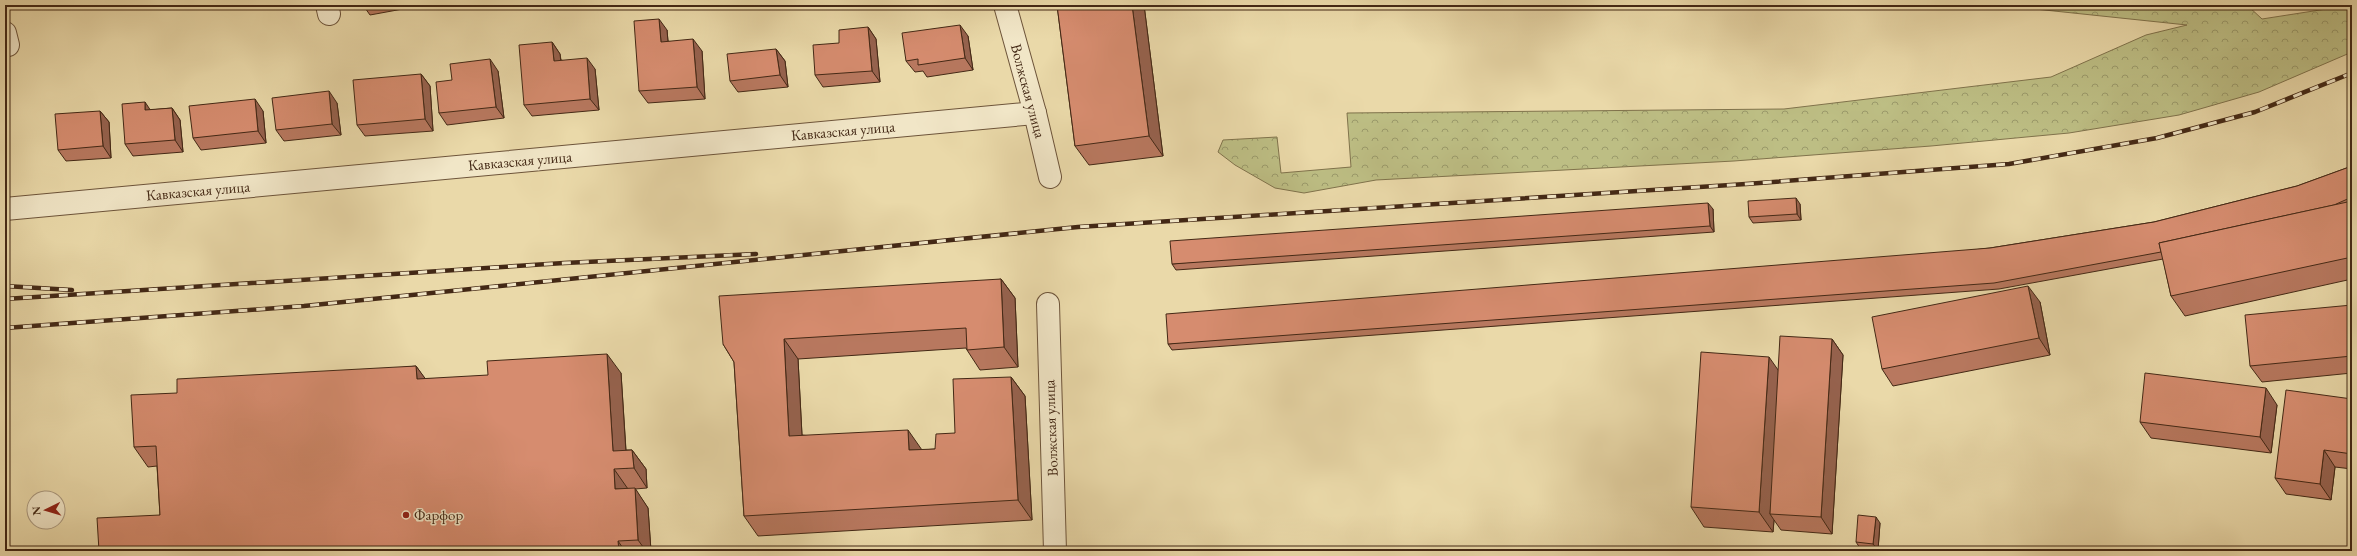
<svg xmlns="http://www.w3.org/2000/svg" width="2357" height="556" font-family="'EB Garamond',serif">
<style>
.forest{fill:url(#forest-crowns);stroke:#80734c}
.lines{fill:none;stroke-linecap:round;stroke-linejoin:round}
.minor-casing{stroke:#6d543a;stroke-width:24}
.minor{stroke:#f1e6c7;stroke-width:22}
.rail-casing{stroke:#432815;stroke-width:4.5}
.rail{stroke:#f1e6c7;stroke-width:3;stroke-dasharray:9;stroke-linecap:butt}
.wall{fill:#b8785f;stroke:#432815}
.shaded-wall{fill:#96624e;stroke:#432815}
.building{fill:#d68c6f;stroke:#432815}
.poi-dot{fill:#8f2418;stroke:#f1e6c7;stroke-width:1.5}
.labels{text-anchor:middle;stroke-width:3;stroke-linejoin:round;paint-order:stroke}
.street-label{font-size:15px;fill:#432815;stroke:#f1e6c7}
.poi-label{font-size:15px;fill:#432815;stroke:#f1e6c7;text-anchor:start}
</style>
<defs>
<pattern id="forest-crowns" width="20" height="18" patternUnits="userSpaceOnUse"><rect width="20" height="18" fill="#bdbe84"/><path d="M2 6a3 3 0 1 1 6 0M12 15a3 3 0 1 1 6 0" fill="none" stroke="#9b9a6b"/></pattern>
</defs>
<rect width="100%" height="100%" fill="#ead9a9"/>
<filter id="stains"><feTurbulence type="fractalNoise" baseFrequency=".005" numOctaves="4"/><feColorMatrix values="0 0 0 0 .2 0 0 0 0 .09 0 0 0 0 .02 0 0 0 .5 -.17"/></filter>
<radialGradient id="worn" r=".72"><stop offset=".6" stop-color="#630" stop-opacity="0"/><stop offset="1" stop-color="#630" stop-opacity=".3"/></radialGradient>
<polygon class="forest" points="1997,5 2247,5 2262,19 2352,5 2352,52 2259,92 2179,115 2069,133 1931,146 1734,161 1376,180 1304,193 1275,188 1235,165 1218,152 1223,140 1277,137 1281,173 1351,167 1347,113 1784,109 2051,77 2146,35 2187,25"/>
<g class="lines">
<g class="minor-casing">
<g id="minor">
<polyline points="327,5 329,14"/>
<polyline points="1005,5 1035,113 1050,177"/>
<polyline points="5,33 8,45"/>
<polyline points="5,209 1035,113"/>
<polyline points="1048,304 1055,551"/>
</g>
</g>
<use href="#minor" class="minor"/>
<g class="rail-casing">
<g id="rail">
<polyline points="5,286 72,290"/>
<polyline points="5,299 564,263 756,254"/>
<polyline points="5,328 304,306 1078,227 1746,184 2009,164 2157,138 2255,112 2352,73"/>
</g>
</g>
<use href="#rail" class="rail"/>
</g>
<g class="wall">
<polygon points="363,5 418,5 419,6 370,15"/>
<polygon points="1057,5 1144,5 1163,156 1089,165 1075,146"/>
<polygon points="868,27 876,39 880,82 823,87 815,75"/>
<polygon points="667,30 668,41 702,51 705,99 648,103 639,91"/>
<polygon points="968,36 973,70 927,77 923,71 915,72 906,61"/>
<polygon points="552,42 560,54 561,60 595,69 599,110 532,116 524,105"/>
<polygon points="776,49 785,61 788,87 738,92 730,81"/>
<polygon points="498,71 504,118 447,125 439,113 452,80"/>
<polygon points="421,74 430,86 433,131 365,136 357,125"/>
<polygon points="337,103 341,135 284,141 276,130"/>
<polygon points="172,108 180,120 183,152 133,156 125,144 150,110"/>
<polygon points="100,111 109,122 111,158 66,161 58,150"/>
<polygon points="263,111 266,143 201,150 193,138"/>
<polygon points="2352,166 2352,279 2185,316 2171,296 2163,259 1999,289 1172,350 1168,344 1990,248 2154,222 2297,186"/>
<polygon points="1800,204 1801,220 1753,223 1749,217"/>
<polygon points="1713,209 1714,232 1176,270 1172,264"/>
<polygon points="1001,279 1015,298 1018,367 980,370 967,350 966,348 798,359 802,435 922,450 935,449 955,433 1011,377 1025,396 1032,520 758,536 744,516 734,362 723,344"/>
<polygon points="2040,302 2050,355 1893,386 1882,369"/>
<polygon points="2352,305 2352,373 2262,382 2250,366"/>
<polygon points="1832,339 1843,355 1832,534 1781,530 1774,520 1773,532 1704,527 1691,507"/>
<polygon points="416,366 425,379 621,373 626,450 632,450 646,469 647,488 635,489 648,508 651,551 99,551 160,515 157,466 148,467 134,447 177,393"/>
<polygon points="2352,399 2352,469 2335,467 2331,500 2286,494 2275,478"/>
<polygon points="2277,405 2271,453 2151,438 2140,422"/>
<polygon points="1880,523 1878,550 1860,548 1856,542"/>
</g>
<g class="shaded-wall">
<polygon points="1132,5 1144,5 1163,156 1149,136"/>
<polygon points="659,19 667,30 669,54 661,42"/>
<polygon points="960,25 968,36 973,70 965,58"/>
<polygon points="868,27 876,39 880,82 872,71"/>
<polygon points="693,39 702,51 705,99 697,87"/>
<polygon points="552,42 560,54 562,72 554,61"/>
<polygon points="776,49 785,61 788,87 780,75"/>
<polygon points="587,58 595,69 599,110 590,99"/>
<polygon points="490,59 498,71 504,118 496,107"/>
<polygon points="421,74 430,86 433,131 425,119"/>
<polygon points="329,91 337,103 341,135 332,124"/>
<polygon points="255,99 263,111 266,143 258,131"/>
<polygon points="145,102 153,114 145,110"/>
<polygon points="172,108 180,120 183,152 175,140"/>
<polygon points="100,111 109,122 111,158 103,146"/>
<polygon points="1796,198 1800,204 1801,220 1797,214"/>
<polygon points="1708,203 1713,209 1714,232 1710,226"/>
<polygon points="1001,279 1015,298 1018,367 1004,347"/>
<polygon points="2028,286 2040,302 2050,355 2039,338"/>
<polygon points="784,339 798,359 803,455 789,436"/>
<polygon points="1832,339 1843,355 1832,534 1821,517"/>
<polygon points="607,354 621,373 627,469 613,451"/>
<polygon points="1769,357 1783,377 1770,514 1774,520 1773,532 1759,512"/>
<polygon points="416,366 430,385 417,379"/>
<polygon points="1011,377 1025,396 1032,520 1018,500"/>
<polygon points="2266,388 2277,405 2271,453 2260,437"/>
<polygon points="908,430 922,450 909,450"/>
<polygon points="632,450 646,469 647,488 634,468"/>
<polygon points="2324,450 2335,467 2331,500 2320,484"/>
<polygon points="614,469 628,489 615,489"/>
<polygon points="635,488 648,508 651,551 646,551 638,540"/>
<polygon points="1876,517 1880,523 1878,550 1873,544"/>
<polygon points="618,541 625,551 619,551"/>
</g>
<g class="building">
<polygon points="1057,5 1132,5 1149,136 1075,146"/>
<polygon points="659,19 661,42 693,39 697,87 639,91 634,21"/>
<polygon points="960,25 965,58 918,65 918,59 906,61 902,33"/>
<polygon points="868,27 872,71 815,75 813,45 839,43 839,30"/>
<polygon points="552,42 554,61 587,58 590,99 524,105 519,45"/>
<polygon points="776,49 780,75 730,81 727,54"/>
<polygon points="490,59 496,107 439,113 436,82 452,80 450,64"/>
<polygon points="421,74 425,119 357,125 353,80"/>
<polygon points="329,91 332,124 276,130 272,98"/>
<polygon points="255,99 258,131 193,138 189,106"/>
<polygon points="145,102 145,110 172,108 175,140 125,144 122,104"/>
<polygon points="100,111 103,146 58,150 55,114"/>
<polygon points="2352,166 2352,197 2334,205 2159,243 2161,252 1994,283 1168,344 1166,314 1990,248 2154,222 2297,186"/>
<polygon points="1796,198 1797,214 1749,217 1748,201"/>
<polygon points="2352,201 2352,257 2171,296 2159,243"/>
<polygon points="1708,203 1710,226 1172,264 1170,241"/>
<polygon points="1001,279 1004,347 967,350 966,328 784,339 789,436 908,430 909,450 935,449 936,434 955,433 953,379 1011,377 1018,500 744,516 734,362 723,344 719,296"/>
<polygon points="2028,286 2039,338 1882,369 1872,317"/>
<polygon points="2352,305 2352,356 2250,366 2245,315"/>
<polygon points="1780,336 1832,339 1821,517 1770,514"/>
<polygon points="1701,352 1769,357 1759,512 1691,507"/>
<polygon points="607,354 613,451 632,450 634,468 614,469 615,489 635,488 638,540 618,541 619,551 99,551 97,518 160,515 156,446 134,447 131,395 177,393 177,379 416,366 417,379 488,375 487,361"/>
<polygon points="2145,373 2266,388 2260,437 2140,422"/>
<polygon points="2286,390 2352,399 2352,454 2324,450 2320,484 2275,478"/>
<polygon points="1858,515 1876,517 1873,544 1856,542"/>
<polygon points="2179,547 2213,551 2178,551"/>
</g>
<circle class="poi-dot" cx="406" cy="515" r="4"/>
<g class="labels">
<g class="street-label">
<text transform="translate(1028 91) rotate(75)" y="5">Волжская улица</text>
<text transform="translate(843 131) rotate(-5)" y="5">Кавказская улица</text>
<text transform="translate(520 161) rotate(-5)" y="5">Кавказская улица</text>
<text transform="translate(198 191) rotate(-5)" y="5">Кавказская улица</text>
<text transform="translate(1051 428) rotate(-92)" y="5">Волжская улица</text>
</g>
<g class="poi-label">
<text x="414" y="520">Фарфор</text>
</g>
</g>
<rect width="2357" height="556" fill="none" stroke="#ead9a9" stroke-width="20"/>
<rect x="6" y="6" width="2345" height="544" fill="none" stroke="#432815" stroke-width="2"/>
<rect x="10" y="10" width="2337" height="536" fill="none" stroke="#432815"/>
<g transform="translate(46 510) rotate(265)"><circle r="19" fill="#f1e6c7" stroke="#ab9a80"/>
<path d="M0-3L7 15L0 10L-7 15Z" fill="#8f2418"/>
<text y="-6" font-size="11" font-weight="bold" text-anchor="middle" fill="#432815">N</text>
</g>
<rect width="100%" height="100%" filter="url(#stains)"/>
<rect width="100%" height="100%" fill="url(#worn)"/>
</svg>
